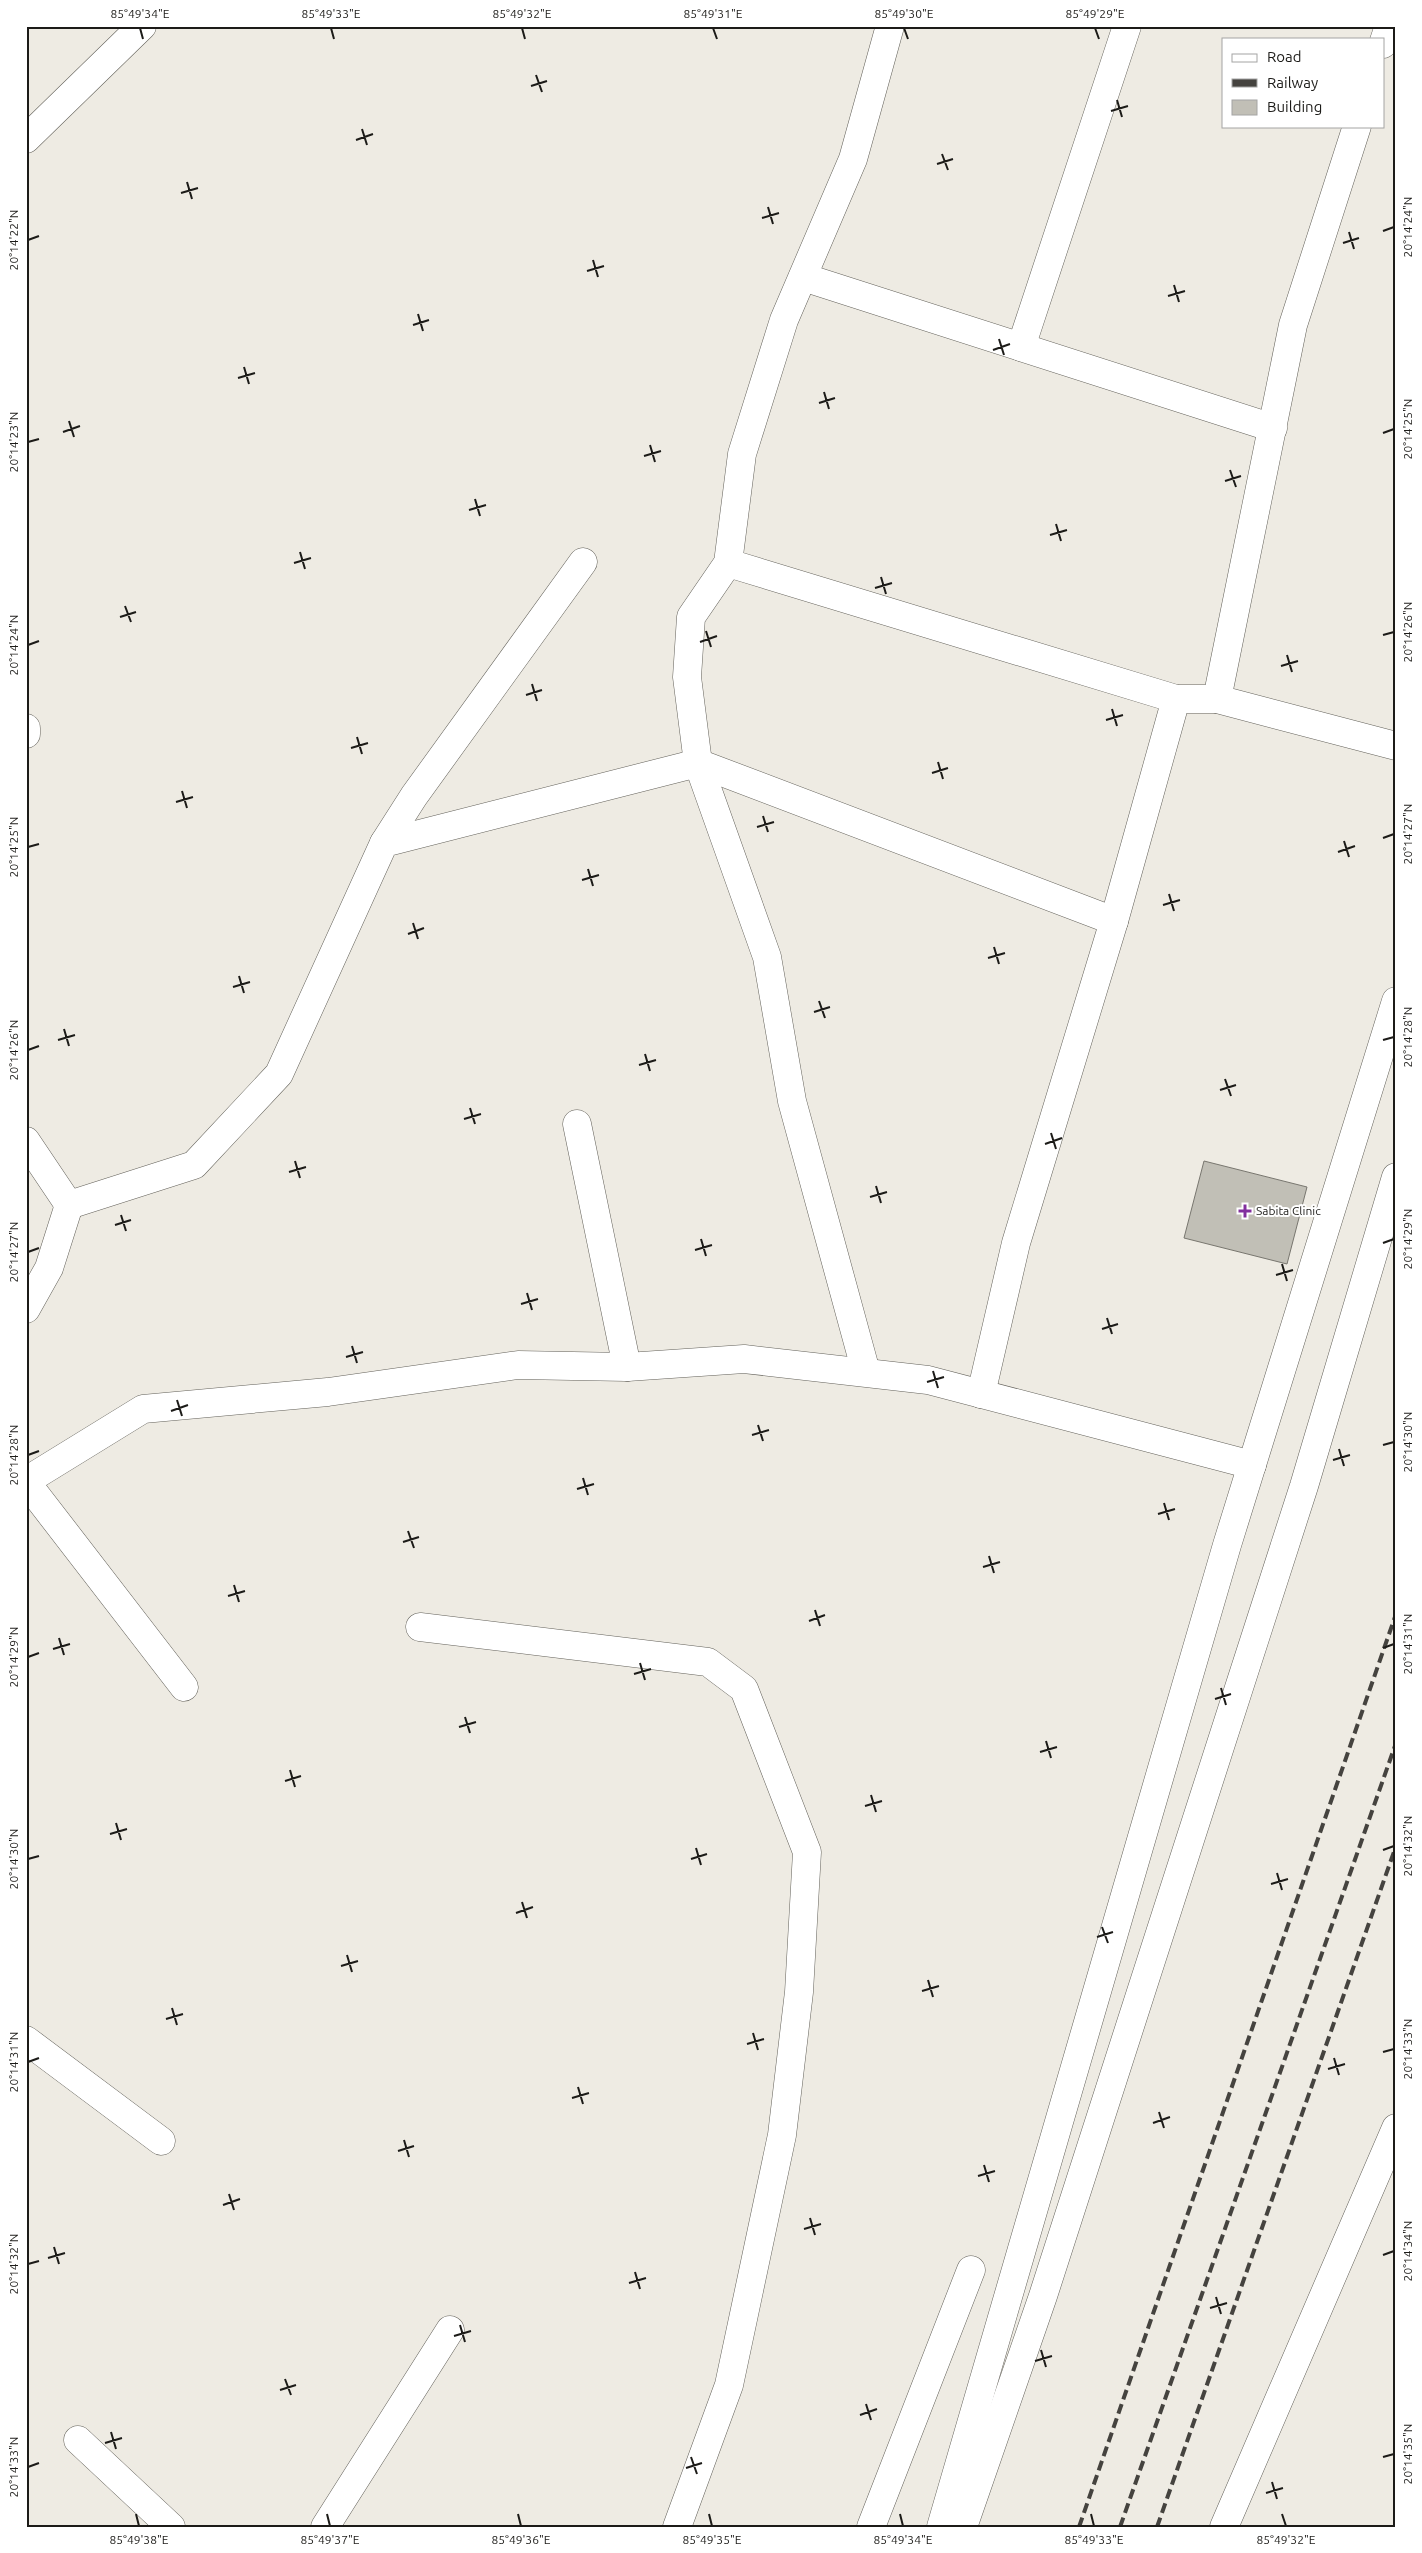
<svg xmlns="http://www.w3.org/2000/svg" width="1422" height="2553" font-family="Ubuntu,sans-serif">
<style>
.building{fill:#c1bfb6;stroke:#78766f}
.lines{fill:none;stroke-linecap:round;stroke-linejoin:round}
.street-casing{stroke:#63615a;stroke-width:29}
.secondary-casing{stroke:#63615a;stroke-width:29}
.street{stroke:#fff;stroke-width:28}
.secondary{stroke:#fff;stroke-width:28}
.rail{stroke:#45433f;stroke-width:4;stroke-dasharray:10 5;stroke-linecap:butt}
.ticks{fill:none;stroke:#1c1b18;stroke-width:2}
.poi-dot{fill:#822f9e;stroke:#fff;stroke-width:2}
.labels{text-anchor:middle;stroke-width:4;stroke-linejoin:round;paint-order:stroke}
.poi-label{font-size:12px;fill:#1c1b18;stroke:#fff;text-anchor:start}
.neatline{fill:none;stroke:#1c1b18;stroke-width:2}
.ticks-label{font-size:12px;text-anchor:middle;fill:#1c1b18}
</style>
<rect width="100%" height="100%" fill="#eeebe3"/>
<polygon class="building" points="1204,1161 1307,1187 1287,1264 1184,1238"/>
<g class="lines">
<g class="street-casing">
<g id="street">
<polyline points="1383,44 1389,26"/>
<polyline points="26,139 142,26"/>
<polyline points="803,277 1273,428"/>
<polyline points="1021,347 1127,26"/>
<polyline points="728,563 1176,699 1217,699 1396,746"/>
<polyline points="1217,699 1293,325 1357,126"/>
<polyline points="26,728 26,734"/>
<polyline points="384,843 414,796 583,562"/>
<polyline points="577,1124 627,1367"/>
<polyline points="26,1141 69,1205"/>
<polyline points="26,1309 49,1268 69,1205 194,1165 279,1074 384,843 698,763 1114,921"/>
<polyline points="866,1372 792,1101 767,957 698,763 687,677 691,617 728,563 742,454 784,320 853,159 890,26"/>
<polyline points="981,1394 1016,1243 1114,921 1176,699"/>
<polyline points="26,1481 143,1409 328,1392 518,1365 627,1367 744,1359 928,1380 1252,1465"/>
<polyline points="26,1482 184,1687"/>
<polyline points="420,1627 708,1662 744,1689 807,1852 799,1992 782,2135 729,2385 677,2527"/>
<polyline points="26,2040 161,2141"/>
<polyline points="78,2440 171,2527"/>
<polyline points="325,2527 450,2330"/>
<polyline points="871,2527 971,2270"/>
<polyline points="1224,2527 1396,2128"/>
</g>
</g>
<g class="secondary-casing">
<g id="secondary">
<polyline points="941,2527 1227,1545 1396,1001"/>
<polyline points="963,2527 1043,2296 1304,1486 1396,1177"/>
</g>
</g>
<use href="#street" class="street"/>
<use href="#secondary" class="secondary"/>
<g class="rail">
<polyline points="1079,2527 1396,1614"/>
<polyline points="1120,2527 1396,1743"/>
<polyline points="1157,2527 1396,1846"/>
</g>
</g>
<path class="ticks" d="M140 28 143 39M331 28 334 39M522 28 525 39M713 28 717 39M904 28 908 39M1095 28 1099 39M536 75 542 92M531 86 547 81M1117 100 1122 117M1111 111 1128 106M362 129 367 145M356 140 373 134M942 154 948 170M937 164 953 159M187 182 192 199M181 193 198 188M768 207 773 224M762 218 779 213M1383 231 1394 227M1349 232 1354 249M28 240 39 236M1343 243 1359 238M593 260 598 277M587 271 604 266M1174 285 1179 302M1168 296 1185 291M418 314 423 331M413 325 429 320M999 339 1004 355M993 350 1010 344M244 367 249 384M238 378 255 373M824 392 829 409M819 403 835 398M69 421 74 437M63 432 80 426M1383 433 1394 429M28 442 39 439M650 445 655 462M644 456 661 451M1230 470 1236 487M1225 481 1241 476M475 499 480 516M469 510 486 505M1056 524 1061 541M1050 535 1067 530M300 552 305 569M294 563 311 558M881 577 886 594M875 588 892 583M125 606 131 622M120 617 136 612M706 631 711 647M1383 635 1394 632M700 642 717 636M28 645 39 641M1287 655 1292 672M1281 666 1298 661M532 684 537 701M526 695 542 690M1112 709 1117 726M1106 720 1123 715M357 737 362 754M351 748 368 743M938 762 943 779M932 773 948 768M182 791 187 808M176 802 193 797M763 816 768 832M757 827 774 822M1383 838 1394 834M1344 841 1349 857M28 847 39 844M1338 852 1355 846M588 869 593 886M582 880 599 875M1169 894 1174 911M1163 905 1180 900M413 923 418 939M408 934 424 928M994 947 999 964M988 958 1005 953M239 976 244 993M233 987 250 982M819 1001 825 1018M814 1012 830 1007M64 1029 69 1046M58 1040 75 1035M1383 1040 1394 1037M28 1050 39 1046M645 1054 650 1071M639 1065 656 1060M1225 1079 1231 1096M1220 1090 1236 1085M470 1108 475 1124M464 1119 481 1114M1051 1133 1056 1149M1045 1144 1062 1138M295 1161 300 1178M289 1172 306 1167M876 1186 881 1203M870 1197 887 1192M121 1215 126 1231M115 1225 131 1220M701 1239 706 1256M1383 1243 1394 1239M695 1250 712 1245M28 1252 39 1248M1282 1264 1287 1281M1276 1275 1293 1270M527 1293 532 1310M521 1304 538 1299M1107 1318 1112 1334M1102 1329 1118 1324M352 1346 357 1363M346 1357 363 1352M933 1371 938 1388M927 1382 944 1377M177 1400 182 1416M171 1411 188 1405M758 1425 763 1441M752 1435 769 1430M1383 1445 1394 1442M1339 1449 1344 1466M28 1455 39 1451M1333 1460 1350 1455M583 1478 588 1495M577 1489 594 1484M1164 1503 1169 1520M1158 1514 1175 1509M408 1531 414 1548M403 1542 419 1537M989 1556 994 1573M983 1567 1000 1562M234 1585 239 1602M228 1596 245 1591M815 1610 820 1626M809 1621 825 1615M59 1638 64 1655M1383 1648 1394 1644M53 1649 70 1644M28 1657 39 1653M640 1663 645 1680M634 1674 651 1669M1221 1688 1226 1705M1215 1699 1231 1694M465 1717 470 1733M459 1727 476 1722M1046 1741 1051 1758M1040 1752 1057 1747M290 1770 295 1787M285 1781 301 1776M871 1795 876 1812M865 1806 882 1801M116 1823 121 1840M110 1834 127 1829M696 1848 701 1865M1383 1850 1394 1846M28 1859 39 1856M691 1859 707 1854M1277 1873 1282 1890M1271 1884 1288 1879M522 1902 527 1918M516 1913 533 1907M1102 1927 1108 1943M1097 1937 1113 1932M347 1955 352 1972M341 1966 358 1961M928 1980 933 1997M922 1991 939 1986M172 2008 177 2025M166 2019 183 2014M753 2033 758 2050M747 2044 764 2039M1383 2052 1394 2049M1334 2058 1339 2075M28 2062 39 2058M1328 2069 1345 2064M578 2087 583 2104M572 2098 589 2093M1159 2112 1164 2128M1153 2123 1170 2117M404 2140 409 2157M398 2151 414 2146M984 2165 989 2182M978 2176 995 2171M229 2194 234 2210M223 2205 240 2199M810 2218 815 2235M804 2229 821 2224M54 2247 59 2264M1383 2255 1394 2251M48 2258 65 2253M28 2264 39 2261M635 2272 640 2289M629 2283 646 2278M1216 2297 1221 2314M1210 2308 1227 2303M460 2325 465 2342M454 2336 471 2331M1041 2350 1046 2367M1035 2361 1052 2356M285 2379 291 2395M280 2390 296 2385M866 2404 871 2420M860 2415 877 2409M111 2432 116 2449M105 2443 122 2438M691 2457 697 2474M1383 2457 1394 2454M28 2467 39 2463M686 2468 702 2463M1272 2482 1277 2499M1266 2493 1283 2488M136 2514 139 2526M327 2514 330 2526M518 2514 521 2526M709 2514 712 2526M900 2514 903 2526M1091 2514 1094 2526M1282 2514 1286 2526"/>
<path class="poi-dot" d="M1242.5 1203.5h5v5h5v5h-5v5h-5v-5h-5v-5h5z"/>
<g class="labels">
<g class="poi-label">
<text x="1256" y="1215">Sabita Clinic</text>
</g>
</g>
<rect width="1422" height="2553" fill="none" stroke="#ffffff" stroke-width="55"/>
<rect x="1222" y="38" width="162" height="90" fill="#ffffff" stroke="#a4a4a3"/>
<rect x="1232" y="54" width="25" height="8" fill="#ffffff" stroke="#a4a4a3"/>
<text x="1267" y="62" font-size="15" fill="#1c1b18">Road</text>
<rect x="1232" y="79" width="25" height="8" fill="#45433f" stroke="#a4a4a3"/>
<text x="1267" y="88" font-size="15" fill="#1c1b18">Railway</text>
<rect x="1232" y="100" width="25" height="15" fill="#c1bfb6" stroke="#a4a4a3"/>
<text x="1267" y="112" font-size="15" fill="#1c1b18">Building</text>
<rect x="28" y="28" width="1366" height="2498" class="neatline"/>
<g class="ticks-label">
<text x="140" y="18">85°49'34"E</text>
<text x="331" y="18">85°49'33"E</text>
<text x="522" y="18">85°49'32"E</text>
<text x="713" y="18">85°49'31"E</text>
<text x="904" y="18">85°49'30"E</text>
<text x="1095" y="18">85°49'29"E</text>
<text transform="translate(1408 227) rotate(-90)" y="4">20°14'24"N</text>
<text transform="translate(14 240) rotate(-90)" y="4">20°14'22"N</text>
<text transform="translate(1408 429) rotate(-90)" y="4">20°14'25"N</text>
<text transform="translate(14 442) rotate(-90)" y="4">20°14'23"N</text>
<text transform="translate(1408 632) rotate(-90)" y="4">20°14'26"N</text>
<text transform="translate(14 645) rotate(-90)" y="4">20°14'24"N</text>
<text transform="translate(1408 834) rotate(-90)" y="4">20°14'27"N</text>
<text transform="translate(14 847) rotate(-90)" y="4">20°14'25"N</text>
<text transform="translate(1408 1037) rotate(-90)" y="4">20°14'28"N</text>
<text transform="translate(14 1050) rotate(-90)" y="4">20°14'26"N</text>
<text transform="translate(1408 1239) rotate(-90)" y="4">20°14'29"N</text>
<text transform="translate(14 1252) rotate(-90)" y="4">20°14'27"N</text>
<text transform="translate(1408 1442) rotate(-90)" y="4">20°14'30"N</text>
<text transform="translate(14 1455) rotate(-90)" y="4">20°14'28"N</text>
<text transform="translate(1408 1644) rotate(-90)" y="4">20°14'31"N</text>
<text transform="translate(14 1657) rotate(-90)" y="4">20°14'29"N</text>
<text transform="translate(1408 1846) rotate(-90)" y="4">20°14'32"N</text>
<text transform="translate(14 1859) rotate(-90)" y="4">20°14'30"N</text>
<text transform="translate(1408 2049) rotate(-90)" y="4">20°14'33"N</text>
<text transform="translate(14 2062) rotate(-90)" y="4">20°14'31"N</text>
<text transform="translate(1408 2251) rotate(-90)" y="4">20°14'34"N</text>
<text transform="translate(14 2264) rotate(-90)" y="4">20°14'32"N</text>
<text transform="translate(1408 2454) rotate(-90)" y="4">20°14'35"N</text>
<text transform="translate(14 2467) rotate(-90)" y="4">20°14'33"N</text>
<text x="139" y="2544">85°49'38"E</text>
<text x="330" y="2544">85°49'37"E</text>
<text x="521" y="2544">85°49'36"E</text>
<text x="712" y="2544">85°49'35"E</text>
<text x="903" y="2544">85°49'34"E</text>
<text x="1094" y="2544">85°49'33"E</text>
<text x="1286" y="2544">85°49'32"E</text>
</g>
</svg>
